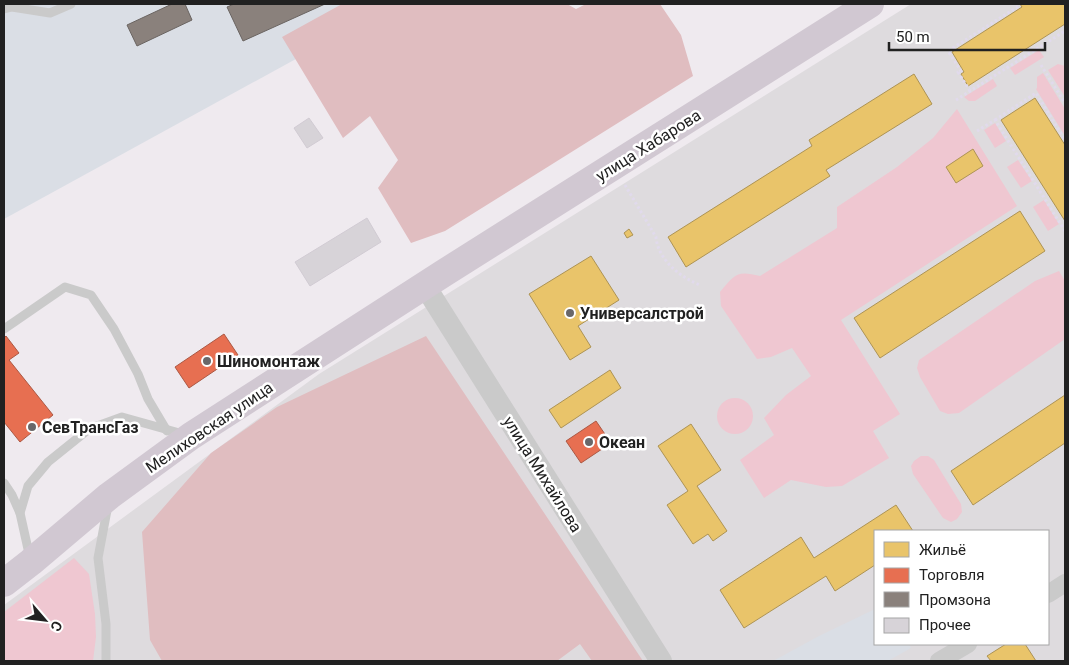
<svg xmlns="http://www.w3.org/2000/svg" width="1069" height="665" font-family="Roboto,sans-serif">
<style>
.residential{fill:#dedbde;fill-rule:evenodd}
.industrial{fill:#dadee5}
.grass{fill:#efc7d1}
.forest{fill:#e0bdc0}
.homes{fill:#e9c46a;stroke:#ad9354}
.shops{fill:#e76f51;stroke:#ac5843}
.industry{fill:#8a817c;stroke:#6a6461}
.building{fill:#d7d3d8;stroke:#d1cbd3}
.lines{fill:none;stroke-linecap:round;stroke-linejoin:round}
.path{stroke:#e1daec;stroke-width:3;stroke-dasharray:2.5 2.5;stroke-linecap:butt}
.service{stroke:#cacaca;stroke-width:9}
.minor{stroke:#cacaca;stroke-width:18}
.tertiary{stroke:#cacaca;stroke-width:22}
.primary{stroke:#d1c8d2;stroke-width:28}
.poi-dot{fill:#696769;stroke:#fff;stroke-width:2}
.labels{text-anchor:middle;stroke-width:5;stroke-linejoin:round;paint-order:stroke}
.street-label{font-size:16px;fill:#212121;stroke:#fff}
.poi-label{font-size:16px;font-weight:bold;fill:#212121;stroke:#fff;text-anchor:start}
</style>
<rect width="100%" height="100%" fill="#efeaef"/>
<path class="residential" d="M911 4H1065V661H4V605L319 374ZM875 531H1048V644H875Z"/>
<g class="industrial">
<polygon points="4,4 396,4 4,219"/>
<polygon points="875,609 875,644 909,644 911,648 888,661 773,661 819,636"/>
</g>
<g class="grass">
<polygon points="1039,50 1044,57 1015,75 1010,68"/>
<polygon points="1058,64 1065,66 1065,97 1048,70"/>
<polygon points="1043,73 1065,109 1065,136 1036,89 1037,88 1037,77"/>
<polygon points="993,79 997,86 975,101 969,101 964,97"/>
<path d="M957 109 1017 206 841 320 900 414 873 431 889 458 842 486 826 487 791 480 764 498 740 460 774 435 764 418 786 395 811 376 792 348 771 357 757 359 721 306 720 292C735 274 737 270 760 276L837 228V207L897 167 933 138Z"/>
<polygon points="995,123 1006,141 995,148 984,130"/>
<polygon points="1018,160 1032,181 1021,188 1007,167"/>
<polygon points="1044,200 1059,224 1048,231 1033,207"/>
<polygon points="1059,271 1065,281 1065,339 959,413 948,414 940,411 920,377 917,368 919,360 1035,281"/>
<circle cx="735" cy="416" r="18"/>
<polygon points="921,456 928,456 934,460 961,504 962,512 957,519 951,522 943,518 913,474 911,466 914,461"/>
<polygon points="74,558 89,574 95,614 96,637 93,661 4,661 4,612"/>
</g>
<g class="forest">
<polygon points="342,4 567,4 576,9 586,4 660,4 681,35 693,76 445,231 411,243 378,188 398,160 370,116 343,138 282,37"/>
<polygon points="426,336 643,661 592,661 580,644 557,661 162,661 150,640 142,532 211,453 277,407"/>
</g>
<g class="homes">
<polygon points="1020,4 1065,4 1065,24 968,86 961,74 964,72 952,52 1022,7"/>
<polygon points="914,74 932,104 826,170 830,176 686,267 668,237 812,146 809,140"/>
<polygon points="1035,98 1065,145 1065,221 1001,120"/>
<polygon points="973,149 983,166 956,183 946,167"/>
<polygon points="1020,211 1045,251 880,358 854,318"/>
<polygon points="629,229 633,235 627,238 624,233"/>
<polygon points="591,256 619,300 578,326 591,347 570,360 529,294"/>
<polygon points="610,370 621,388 561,428 549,410"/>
<polygon points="1065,395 1065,443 973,505 951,471"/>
<polygon points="691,424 721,470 697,486 727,531 713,541 708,534 693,544 667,505 688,491 658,446"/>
<polygon points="896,505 913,531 875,531 875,565 835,591 826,576 744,628 720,590 801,537 814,558"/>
<polygon points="1006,644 1025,644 1036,661 991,661 987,656"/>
</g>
<g class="shops">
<polygon points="224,334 238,355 189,388 175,367"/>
<polygon points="6,336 19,353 9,360 53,415 20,442 4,422 4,338"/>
<polygon points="596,421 611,443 581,463 566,441"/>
</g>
<g class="industry">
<polygon points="172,4 185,4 192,20 137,46 127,25"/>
<polygon points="234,4 325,4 243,41 227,7"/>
</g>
<g class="building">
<polygon points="309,118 323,138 307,148 294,128"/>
<polygon points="367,218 381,242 310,286 295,262"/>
</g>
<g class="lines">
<g class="path">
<polyline points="1041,65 1065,103"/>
<polyline points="970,91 958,72 961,71 948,51 1019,6 1017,4"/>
<polyline points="956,100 1065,31"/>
<polyline points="995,120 1036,93 1065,140"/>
<polyline points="977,131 995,120 1065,231"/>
<path d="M625 185 656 237C658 260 680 277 700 285"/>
</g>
<g class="service">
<polyline points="4,9 12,7 50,13 71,4"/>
<polyline points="4,329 65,287 91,295 114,329 138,374 148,399 167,431"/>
<polyline points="4,483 12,495 20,513"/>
<polyline points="30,558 20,513 28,486 48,462 89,429 122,417 183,434"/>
<polyline points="106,661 106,624 98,558 108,505"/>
</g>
<g class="minor">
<polyline points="1048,594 1065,583"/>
<polyline points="939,661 968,644"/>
</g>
<polyline class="tertiary" points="425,286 661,661"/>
<polyline class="primary" points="4,583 31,562 109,496 191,436 444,273 870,4"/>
</g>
<g class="poi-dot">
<circle cx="570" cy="313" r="5"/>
<circle cx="207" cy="361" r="5"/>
<circle cx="32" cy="427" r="5"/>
<circle cx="589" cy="442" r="5"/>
</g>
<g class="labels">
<g class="street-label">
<text transform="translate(648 145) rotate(-32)" y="6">улица Хабарова</text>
<text transform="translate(209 427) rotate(-34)" y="6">Мелиховская улица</text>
<text transform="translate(543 474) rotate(58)" y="6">улица Михайлова</text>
</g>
<g class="poi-label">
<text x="580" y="319">Универсалстрой</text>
<text x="217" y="367">Шиномонтаж</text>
<text x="42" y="433">СевТрансГаз</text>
<text x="599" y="448">Океан</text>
</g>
</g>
<rect width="1069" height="665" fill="none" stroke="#212121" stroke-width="10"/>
<rect x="874" y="530" width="175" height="115" fill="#ffffff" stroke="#a6a6a6"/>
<rect x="884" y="542" width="25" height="15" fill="#e9c46a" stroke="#a6a6a6"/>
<text x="919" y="555" font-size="15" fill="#212121">Жильё</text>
<rect x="884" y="568" width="25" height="15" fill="#e76f51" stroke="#a6a6a6"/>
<text x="919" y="580" font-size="15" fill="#212121">Торговля</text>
<rect x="884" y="592" width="25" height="15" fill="#8a817c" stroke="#a6a6a6"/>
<text x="919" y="605" font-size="15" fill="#212121">Промзона</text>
<rect x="884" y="618" width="25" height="15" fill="#d7d3d8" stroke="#a6a6a6"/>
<text x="919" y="630" font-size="15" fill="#212121">Прочее</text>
<g transform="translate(45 620) rotate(118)" stroke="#ffffff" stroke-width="4" paint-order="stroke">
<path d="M0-4L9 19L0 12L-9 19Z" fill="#212121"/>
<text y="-8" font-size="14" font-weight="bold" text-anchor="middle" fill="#212121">С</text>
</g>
<path d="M889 42v8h156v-8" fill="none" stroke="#212121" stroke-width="2.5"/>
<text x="896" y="42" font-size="15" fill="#212121" stroke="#ffffff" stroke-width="4" paint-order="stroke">50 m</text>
</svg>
